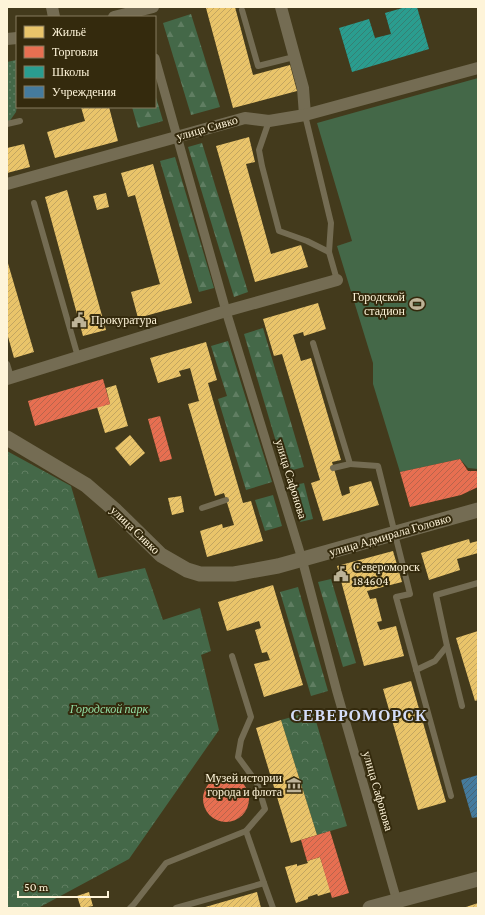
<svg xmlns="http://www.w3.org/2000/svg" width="485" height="915" font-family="'Crimson Pro',serif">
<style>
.grass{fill:url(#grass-dots)}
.forest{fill:url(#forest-firs)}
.park{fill:url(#park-crowns)}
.pitch{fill:#446848}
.homes{fill:url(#homes-hatch)}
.shops{fill:url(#shops-hatch)}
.schools{fill:url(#schools-hatch)}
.public{fill:url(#public-hatch)}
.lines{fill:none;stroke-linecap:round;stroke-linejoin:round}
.service{stroke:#746c53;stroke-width:6}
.pedestrian{stroke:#746c53;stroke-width:9}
.minor{stroke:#746c53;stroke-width:12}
.tertiary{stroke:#746c53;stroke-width:15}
.labels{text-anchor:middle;stroke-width:4;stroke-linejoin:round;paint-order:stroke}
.street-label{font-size:12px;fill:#fef4d9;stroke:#342a0d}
.poi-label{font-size:12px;fill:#fef4d9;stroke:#342a0d;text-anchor:end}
.park-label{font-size:12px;font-style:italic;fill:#92dea4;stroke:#342a0d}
.district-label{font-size:16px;font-weight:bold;letter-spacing:1px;fill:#d4ddf9;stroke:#342a0d}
</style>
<defs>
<pattern id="grass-dots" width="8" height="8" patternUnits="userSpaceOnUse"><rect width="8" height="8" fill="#446848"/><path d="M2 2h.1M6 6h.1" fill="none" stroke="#607e62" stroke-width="1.8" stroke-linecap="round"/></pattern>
<pattern id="forest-firs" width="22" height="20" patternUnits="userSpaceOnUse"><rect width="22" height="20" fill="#446848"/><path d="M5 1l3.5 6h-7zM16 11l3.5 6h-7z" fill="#607e62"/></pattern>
<pattern id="park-crowns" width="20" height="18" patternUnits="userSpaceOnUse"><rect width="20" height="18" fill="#446848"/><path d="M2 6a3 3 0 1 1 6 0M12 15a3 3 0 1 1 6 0" fill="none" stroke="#607e62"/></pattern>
<pattern id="homes-hatch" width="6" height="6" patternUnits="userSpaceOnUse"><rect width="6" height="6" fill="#e9c46a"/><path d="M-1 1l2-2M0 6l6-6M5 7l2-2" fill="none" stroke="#c2a560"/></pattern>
<pattern id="shops-hatch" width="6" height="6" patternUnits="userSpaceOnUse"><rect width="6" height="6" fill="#e76f51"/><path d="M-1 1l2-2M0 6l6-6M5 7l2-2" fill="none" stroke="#b8644c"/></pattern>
<pattern id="schools-hatch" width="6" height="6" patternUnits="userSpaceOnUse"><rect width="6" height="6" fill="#2a9d8f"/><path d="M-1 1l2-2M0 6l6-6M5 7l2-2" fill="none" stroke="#368074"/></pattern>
<pattern id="public-hatch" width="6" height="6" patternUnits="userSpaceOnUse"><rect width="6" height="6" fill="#457b9d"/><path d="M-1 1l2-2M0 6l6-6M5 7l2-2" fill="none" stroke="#486474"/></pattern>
</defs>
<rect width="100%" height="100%" fill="#433a1c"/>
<polygon class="grass" points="16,60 17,60 17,106 16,112 9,122 7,122 7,62"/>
<g class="forest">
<polygon points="191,14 220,107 191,115 163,23"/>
<polygon points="155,94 163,121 138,128 132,107 155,107"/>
<polygon points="202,143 248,292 234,297 188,147"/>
<polygon points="175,157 214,288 199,292 160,161"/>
<polygon points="263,328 304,467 285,472 244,334"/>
<polygon points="228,341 272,482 246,490 218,399 227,396 211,346"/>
<polygon points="304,483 313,519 300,522 290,486"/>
<polygon points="273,495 282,526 265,531 255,500"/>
<polygon points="331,579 356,663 343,667 318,582"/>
<polygon points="298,587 328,691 311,696 280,592"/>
</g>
<g class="park">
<polygon points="7,451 71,486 98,578 145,568 163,620 200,608 211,651 201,655 219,730 129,859 40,907 7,908"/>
<polygon points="313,711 347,826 317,835 281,720"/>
</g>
<polygon class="pitch" points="478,78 478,469 468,468 460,459 400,472 373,384 373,363 337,246 352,241 317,123"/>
<g class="homes">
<polygon points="212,7 235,7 253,75 290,65 297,91 233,108 206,8"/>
<polygon points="81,107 109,107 118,141 55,158 47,132 85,121"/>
<polygon points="249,137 255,162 246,164 271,254 301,245 308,267 255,282 216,146"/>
<polygon points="24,144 30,167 7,173 7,148"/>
<polygon points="153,164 192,303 138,318 131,292 160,284 135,195 128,197 121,173"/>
<polygon points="67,190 106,330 83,336 45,197"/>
<polygon points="106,193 109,207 97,210 93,196"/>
<polygon points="7,260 34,352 14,358 7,333"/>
<polygon points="318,303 326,329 304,336 303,332 293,335 301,361 311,358 341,460 332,462 342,496 350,493 349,487 371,481 379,505 323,521 311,483 320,480 282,354 274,356 263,319"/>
<polygon points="206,342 217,380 208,383 243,503 251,501 263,541 207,557 200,531 222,524 223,528 234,525 224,493 215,496 188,404 199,401 190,368 179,371 181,376 158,383 150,358"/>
<polygon points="116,385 128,426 105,433 97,407 110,404 106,388"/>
<polygon points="130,435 145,453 130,466 115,448"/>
<polygon points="181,496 184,512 172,515 168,498"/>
<polygon points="469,539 470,543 478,541 478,553 457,559 460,570 429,580 421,553"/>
<polygon points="393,551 402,582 367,591 370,599 376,598 382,621 377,622 380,630 396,626 404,656 364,666 337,566"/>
<polygon points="273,585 303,685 264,697 254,664 270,660 267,652 262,653 255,630 261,628 259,621 227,631 218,602"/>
<polygon points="478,631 478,700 475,701 456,638"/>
<polygon points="411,681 446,802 418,810 383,689"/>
<polygon points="281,720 317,835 291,843 256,728"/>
<polygon points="320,857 331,892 318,896 317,894 308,897 308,899 296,903 285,867 297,864 297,866 308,863 307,861"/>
<polygon points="89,892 93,906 81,908 77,896"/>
<polygon points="257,892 261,908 202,908"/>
<polygon points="478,903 478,908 463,908"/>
</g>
<g class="shops">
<polygon points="103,379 110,404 35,426 28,401"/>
<polygon points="160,416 172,459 160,462 148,419"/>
<polygon points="460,459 468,471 478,471 478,487 461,495 410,507 400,472"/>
<circle cx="226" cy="799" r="23"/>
<polygon points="330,831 349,893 332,898 320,857 307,861 301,840"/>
</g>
<polygon class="schools" points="406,7 417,7 429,49 352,72 339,28 369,19 375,38 391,34 385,13"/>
<polygon class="public" points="478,775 478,817 472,818 461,780"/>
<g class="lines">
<g class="service">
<polyline points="242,10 258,66 294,57"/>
<polyline points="305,115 331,223 329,252 337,280"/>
<polyline points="269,121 259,150 262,166 279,231 307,241 329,252"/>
<polyline points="7,124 20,121"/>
<polyline points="34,203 78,357"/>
<polyline points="313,343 350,464 378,466 410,594 396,597 451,796"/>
<polyline points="7,364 11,377"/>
<polyline points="333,468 350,464"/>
<polyline points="202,508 226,500"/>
<polyline points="447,646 462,706"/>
<polyline points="232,656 251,717 241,740 238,757 257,783 265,809 246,831 264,883"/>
<polyline points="416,670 435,661 447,646 436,595 478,583"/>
<polyline points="130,908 134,904 166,863 246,831"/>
<polyline points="176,908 264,883 273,908"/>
</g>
<polyline class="pedestrian" points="155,58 226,311 302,559 337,692 399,908"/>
<g class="minor">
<polyline points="52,7 54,17"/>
<polyline points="281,7 303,88 305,115"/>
<polyline points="114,17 153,7"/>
<polyline points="7,39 17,38"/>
<polyline points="7,184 245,118 269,121 305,115 478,68"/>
<polyline points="7,379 226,311 337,280"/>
</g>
<g class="tertiary">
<polyline points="7,438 86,485 116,511 161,555 187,570 200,574 234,574 278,566 478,510"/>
<polyline points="370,908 478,879"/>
</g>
</g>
<defs>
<g id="stadium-bare" transform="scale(1.2)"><path d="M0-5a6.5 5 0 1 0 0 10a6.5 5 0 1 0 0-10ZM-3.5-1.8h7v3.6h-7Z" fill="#bdb397" stroke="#342a0d" stroke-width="2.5" paint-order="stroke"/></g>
<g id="civic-bare" transform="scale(1.2)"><path d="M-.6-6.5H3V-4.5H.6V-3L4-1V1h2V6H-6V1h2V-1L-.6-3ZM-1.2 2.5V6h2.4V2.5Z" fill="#bdb397" stroke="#342a0d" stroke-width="2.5" paint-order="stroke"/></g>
<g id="museum-bare" transform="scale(1.2)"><path d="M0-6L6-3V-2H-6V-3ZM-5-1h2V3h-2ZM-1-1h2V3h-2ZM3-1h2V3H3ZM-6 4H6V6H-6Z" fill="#bdb397" stroke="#342a0d" stroke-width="2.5" paint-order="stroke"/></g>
</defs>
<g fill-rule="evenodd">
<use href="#stadium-bare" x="417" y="304"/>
<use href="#civic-bare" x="79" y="320"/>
<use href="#civic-bare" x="341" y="574"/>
<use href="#museum-bare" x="294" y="785"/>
</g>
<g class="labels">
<g class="street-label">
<text transform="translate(207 128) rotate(-16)" y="4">улица Сивко</text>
<text transform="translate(291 479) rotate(73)" y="4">улица Сафонова</text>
<text transform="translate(135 530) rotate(44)" y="4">улица Сивко</text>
<text transform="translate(390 535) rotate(-16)" y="4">улица Адмирала Головко</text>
<text transform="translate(378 791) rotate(74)" y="4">улица Сафонова</text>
</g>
<g class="poi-label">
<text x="405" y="301">Городской<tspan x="405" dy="14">стадион</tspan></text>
<text x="91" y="324" text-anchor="start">Прокуратура</text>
<text x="353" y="571" text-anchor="start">Североморск<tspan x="353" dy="14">184604</tspan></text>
<text x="282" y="782">Музей истории<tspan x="282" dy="14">города и флота</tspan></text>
</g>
<g class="park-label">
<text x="109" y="713">Городской парк</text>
</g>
<g class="district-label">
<text x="359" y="721">СЕВЕРОМОРСК</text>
</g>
</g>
<rect width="485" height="915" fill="none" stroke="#fef4d9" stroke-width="16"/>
<rect x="16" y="16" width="140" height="92" fill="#342a0d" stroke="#857b5f"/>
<rect x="24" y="26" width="20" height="12" fill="#e9c46a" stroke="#857b5f"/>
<text x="52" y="36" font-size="12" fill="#fef4d9">Жильё</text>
<rect x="24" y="46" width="20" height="12" fill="#e76f51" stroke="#857b5f"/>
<text x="52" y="56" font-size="12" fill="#fef4d9">Торговля</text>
<rect x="24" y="66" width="20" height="12" fill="#2a9d8f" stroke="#857b5f"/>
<text x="52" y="76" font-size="12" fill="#fef4d9">Школы</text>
<rect x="24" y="86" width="20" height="12" fill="#457b9d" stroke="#857b5f"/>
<text x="52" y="96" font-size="12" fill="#fef4d9">Учреждения</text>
<path d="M18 891v6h90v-6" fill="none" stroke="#fef4d9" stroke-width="2"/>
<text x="24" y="891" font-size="12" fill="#fef4d9" stroke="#342a0d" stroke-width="3" paint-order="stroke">50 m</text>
</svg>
